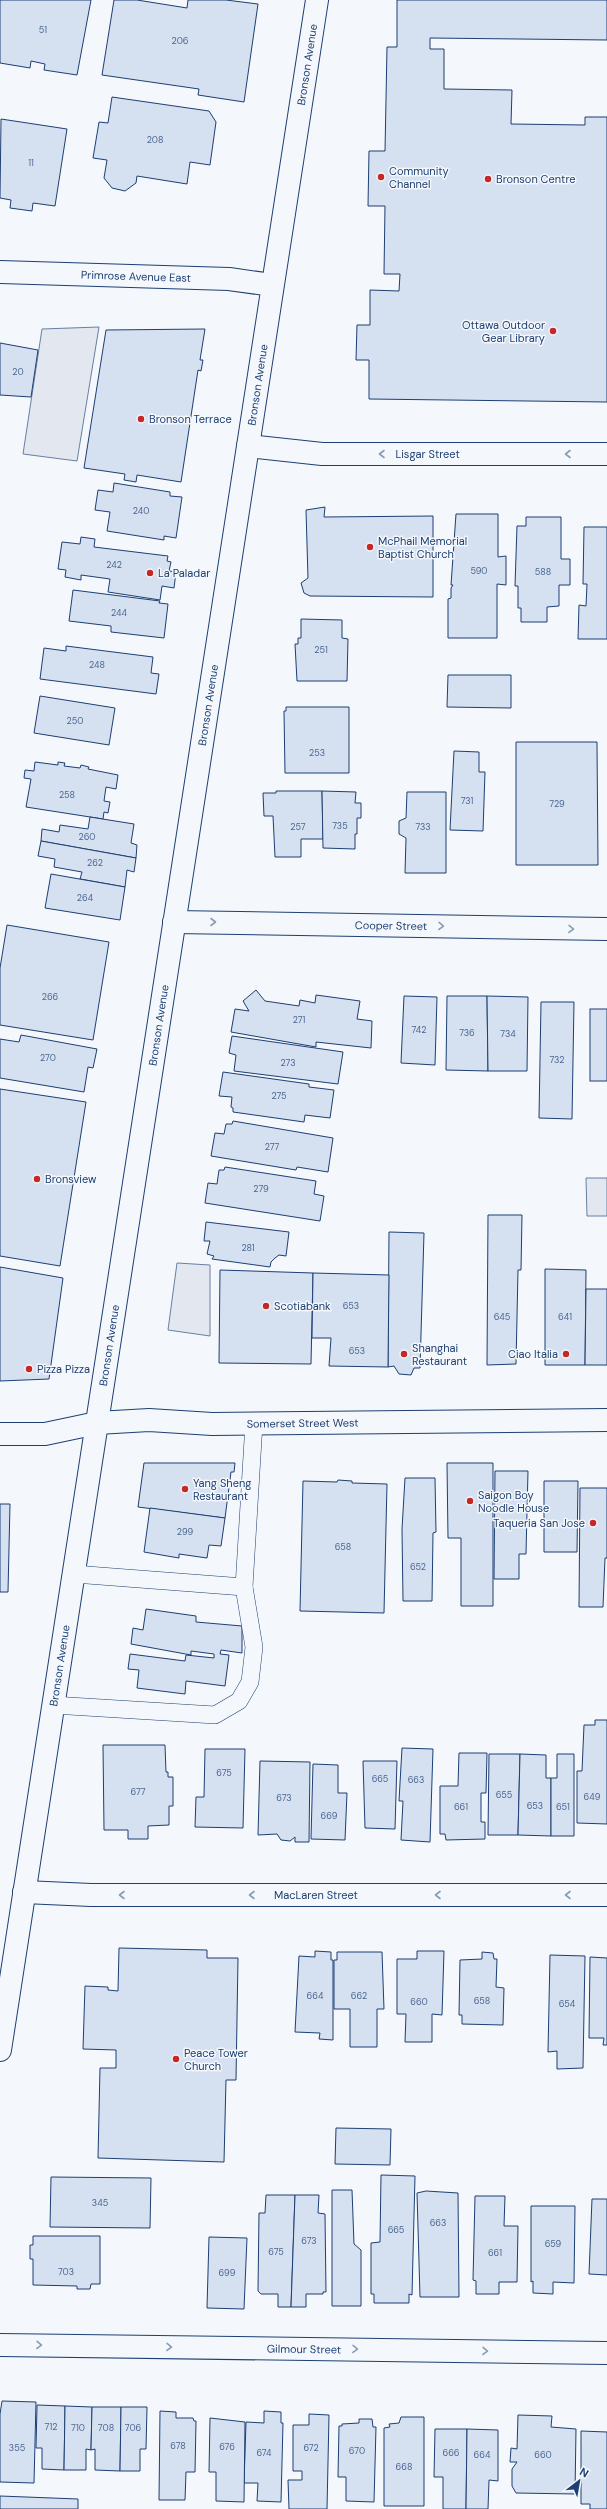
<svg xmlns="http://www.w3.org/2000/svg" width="607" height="2509" font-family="'DM Sans',sans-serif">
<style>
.parking{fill:#e3e8f0;stroke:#687fa3}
.building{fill:#d5e0f0;stroke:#1d3f73}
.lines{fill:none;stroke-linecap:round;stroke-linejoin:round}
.service-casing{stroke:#1d3f73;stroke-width:18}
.minor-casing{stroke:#1d3f73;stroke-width:24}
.secondary-casing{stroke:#1d3f73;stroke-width:24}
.service{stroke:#f4f7fb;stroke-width:17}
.minor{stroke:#f4f7fb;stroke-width:22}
.secondary{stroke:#f4f7fb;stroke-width:22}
.oneway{stroke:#889bb7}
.poi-dot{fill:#c62828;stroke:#f4f7fb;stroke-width:1.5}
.labels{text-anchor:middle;stroke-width:3;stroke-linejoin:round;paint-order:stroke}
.number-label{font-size:9px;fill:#4b6792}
.street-label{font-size:11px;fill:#1d3f73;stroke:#f4f7fb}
.poi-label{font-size:11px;fill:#1d3f73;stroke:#f4f7fb;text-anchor:start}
</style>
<rect width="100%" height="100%" fill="#f4f7fb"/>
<g class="parking">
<polygon points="99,327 77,461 23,454 42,329"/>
<polygon points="586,1178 607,1178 607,1216 587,1216"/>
<polygon points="177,1263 210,1265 210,1336 168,1330"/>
</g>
<g class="building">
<polygon points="0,0 91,0 77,75 44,70 45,64 31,61 30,68 0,63"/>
<polygon points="114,0 137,0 187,8 188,0 226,0 258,4 244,102 198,95 199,89 102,75"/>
<polygon points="397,0 607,0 607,40 430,38 430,49 444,49 444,89 512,90 511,124 585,125 585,117 607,117 607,402 369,399 369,360 356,360 357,325 370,325 370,290 399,291 400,274 384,274 385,206 368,206 369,151 385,151 387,47 397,47"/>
<polygon points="112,97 209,111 216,122 210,165 190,162 187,184 137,176 136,183 125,191 112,188 104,178 107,160 93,158 99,122 108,123"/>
<polygon points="1,119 67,129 55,206 33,203 32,211 10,208 11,200 0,198"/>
<polygon points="205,329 200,360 203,360 201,371 198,370 181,482 137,475 136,482 124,480 125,474 84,468 106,330"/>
<polygon points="0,343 38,350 31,397 0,395"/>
<polygon points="114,483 170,492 170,496 182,497 176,538 164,536 164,540 107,531 110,512 95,510 98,490 113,492"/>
<polygon points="325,507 324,517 433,516 433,597 310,596 304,593 301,583 308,578 306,510"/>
<polygon points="456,514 498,514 498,557 506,556 506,585 497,584 497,638 448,638 448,599 451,598 451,588 453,585 451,585"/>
<polygon points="526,517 561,517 561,559 570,559 570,585 559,585 559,606 547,607 547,622 521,622 521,608 518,608 518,586 515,586 517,526 526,526"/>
<polygon points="584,527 607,527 607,639 578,639 579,605 586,606 587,584 583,584"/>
<polygon points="81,537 95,539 94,547 168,556 167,561 171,562 169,571 176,572 174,588 162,586 160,600 108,592 110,579 81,575 81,580 65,577 66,570 58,569 62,542 80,544"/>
<polygon points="73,590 160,601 159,603 168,604 164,638 111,632 111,626 69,621"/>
<polygon points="301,619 342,620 342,638 348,639 347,681 297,681 295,644 298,644 298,638 301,638"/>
<polygon points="66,646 153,657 151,673 159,674 156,694 40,679 44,648 66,651"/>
<polygon points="448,675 511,675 511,708 447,707"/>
<polygon points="40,696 115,708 109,745 34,733"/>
<polygon points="286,707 349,707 349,773 285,773 284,711 286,711"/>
<polygon points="516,742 597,742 598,865 516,865"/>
<polygon points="454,751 479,752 479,772 485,772 483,831 450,830"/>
<polygon points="35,762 58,765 58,762 65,763 64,766 80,768 81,765 89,767 88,769 118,775 116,789 106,787 104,801 110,802 108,813 104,812 103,819 26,807 31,779 24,778 25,770 34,771"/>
<polygon points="276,791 322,791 323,839 301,839 301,857 275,857 273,816 264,816 263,793 276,793"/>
<polygon points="322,791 356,792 355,803 361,803 361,818 357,818 357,834 355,834 355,849 323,848"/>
<polygon points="407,792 446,792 446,873 405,873 406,838 399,834 399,821 406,818"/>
<polygon points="90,817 134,824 131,843 137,845 136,858 41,841 42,829 59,832 60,825 88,829"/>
<polygon points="41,841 136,858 134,872 127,870 125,887 80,879 82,872 54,867 55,859 38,856"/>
<polygon points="51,874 125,887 120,920 45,908"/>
<polygon points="7,925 109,942 93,1040 0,1025 0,968"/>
<polygon points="256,990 265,1001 299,1006 300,1000 315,1003 316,995 360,1001 357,1019 372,1021 371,1048 316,1042 316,1047 231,1032 235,1009 249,1011 243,1001"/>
<polygon points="404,996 437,997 435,1065 401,1063"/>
<polygon points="447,996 487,996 488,1071 446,1070"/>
<polygon points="487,996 528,997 527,1071 488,1071"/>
<polygon points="541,1002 574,1002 572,1119 539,1118"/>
<rect x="590" y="1009" width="17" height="72"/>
<polygon points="21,1035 97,1049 93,1068 88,1067 84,1092 0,1078 0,1039 19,1042"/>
<polygon points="232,1036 343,1052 338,1084 234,1071 236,1055 229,1053"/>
<polygon points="223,1072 309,1084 309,1087 334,1090 330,1118 305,1115 304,1122 233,1112 233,1108 231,1107 232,1097 219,1096"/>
<polygon points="0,1089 86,1102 60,1266 0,1256"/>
<polygon points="233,1121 333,1138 328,1172 297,1167 296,1170 211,1156 215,1133 224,1134 226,1124 232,1124"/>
<polygon points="225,1167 316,1181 314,1194 324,1196 320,1221 205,1203 208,1183 217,1184 219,1170 224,1170"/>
<polygon points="488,1215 522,1215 521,1270 518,1270 516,1364 487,1365"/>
<polygon points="206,1222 289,1232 286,1256 279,1255 275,1258 271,1262 270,1267 212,1259 214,1256 207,1254 210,1241 204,1241"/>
<polygon points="389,1232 424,1233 420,1368 414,1368 411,1375 399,1374 394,1366 388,1367"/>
<polygon points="0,1267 63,1278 49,1379 0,1381"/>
<polygon points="545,1269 586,1270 585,1365 545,1365"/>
<polygon points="220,1270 313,1273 311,1364 219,1363"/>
<polygon points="313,1273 389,1275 388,1367 329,1366 331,1338 312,1338"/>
<polygon points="586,1289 607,1289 607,1365 585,1365"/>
<polygon points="144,1463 235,1463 234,1472 231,1472 225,1518 138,1507"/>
<polygon points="447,1463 493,1463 493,1606 461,1606 461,1538 448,1538"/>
<polygon points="495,1471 528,1471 526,1554 519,1554 519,1579 494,1579"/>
<polygon points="405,1478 435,1478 436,1532 433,1533 432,1601 403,1601 402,1529"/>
<polygon points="338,1480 352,1481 352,1483 387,1484 384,1613 300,1611 303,1481 337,1482"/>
<polygon points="544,1481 578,1481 577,1552 544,1552"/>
<polygon points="580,1488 607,1488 607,1558 605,1558 603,1607 579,1607"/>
<polygon points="0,1504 10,1504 8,1592 0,1592"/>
<polygon points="150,1508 225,1518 221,1546 209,1545 207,1558 179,1554 179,1558 144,1552"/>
<polygon points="146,1609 196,1616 196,1622 242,1626 242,1653 221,1650 220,1654 229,1655 225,1686 186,1681 185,1694 137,1688 139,1670 128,1669 130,1654 185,1661 186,1655 214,1658 214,1654 191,1651 191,1655 131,1644 133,1628 143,1630"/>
<polygon points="595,1720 607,1720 607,1824 577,1823 577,1771 582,1771 584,1725 595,1725"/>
<polygon points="103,1745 165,1745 166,1772 168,1772 168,1777 173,1777 173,1806 169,1806 169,1825 148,1826 148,1839 128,1839 128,1830 104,1830"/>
<polygon points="402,1748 433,1749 430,1842 401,1840 403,1801 399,1801"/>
<polygon points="205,1749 245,1749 243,1828 195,1827 196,1797 204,1797"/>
<polygon points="459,1753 487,1753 486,1793 481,1793 481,1822 485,1822 485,1839 446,1840 445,1834 440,1834 440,1786 458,1786"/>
<polygon points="489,1754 520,1754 518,1835 488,1835"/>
<polygon points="520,1754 546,1755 546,1778 551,1778 551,1836 518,1835"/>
<polygon points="557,1754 574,1754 574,1836 551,1836 551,1778 557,1778"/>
<polygon points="260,1761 310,1762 309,1842 295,1842 295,1837 290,1841 281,1840 277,1834 258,1835"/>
<polygon points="363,1761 397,1761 395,1829 365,1828"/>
<polygon points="313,1764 338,1765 338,1793 347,1793 345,1840 311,1839"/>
<polygon points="119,1948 207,1950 207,1958 238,1958 236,2080 226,2080 224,2162 98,2158 100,2068 116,2068 116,2050 83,2049 85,1986 108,1987 108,1990 118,1991"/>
<polygon points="315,1951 331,1952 331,1960 333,1960 333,2040 319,2039 320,2033 295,2032 299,1956 315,1957"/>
<polygon points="417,1951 444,1951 442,2015 432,2014 432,2042 405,2042 406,2014 397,2014 397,1959 417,1959"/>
<polygon points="337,1952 382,1952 384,2009 377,2009 377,2047 350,2047 350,2009 334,2009 334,1960 337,1960"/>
<polygon points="482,1952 493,1953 494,1959 497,1959 496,1987 504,1988 503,2025 462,2024 462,2015 459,2015 460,1960 482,1959"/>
<polygon points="550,1955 585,1956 583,2068 557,2069 557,2051 548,2052"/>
<polygon points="590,1957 607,1958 607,2045 603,2045 604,2038 589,2038"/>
<polygon points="336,2128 391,2129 390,2165 335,2164"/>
<polygon points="381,2175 415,2176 412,2295 409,2294 409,2303 374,2303 374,2294 371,2294 371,2243 380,2242"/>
<polygon points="51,2177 151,2178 150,2228 50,2227"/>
<polygon points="332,2190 352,2190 354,2244 361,2250 361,2306 332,2306"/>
<polygon points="426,2191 458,2193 459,2297 420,2297 417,2193"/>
<polygon points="266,2195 295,2195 291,2307 278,2307 278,2294 261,2294 258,2291 259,2213 265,2213"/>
<polygon points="295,2195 319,2195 318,2213 325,2214 326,2292 323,2292 323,2294 306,2294 306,2307 291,2307"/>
<polygon points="475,2196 505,2196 504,2226 518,2226 517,2282 499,2282 499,2294 476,2294 476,2281 473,2280"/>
<polygon points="592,2199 607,2199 607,2275 589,2274"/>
<polygon points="531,2206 575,2206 574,2283 553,2282 553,2294 533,2293 533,2281 531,2282"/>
<polygon points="33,2236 100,2236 100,2284 91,2284 90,2289 77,2289 77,2286 33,2285 33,2259 30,2259 30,2245 33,2245"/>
<polygon points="209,2237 247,2238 244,2309 207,2308"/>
<polygon points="2,2401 36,2402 34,2483 0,2482 0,2414"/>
<polygon points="37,2405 65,2406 64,2470 42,2469 42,2448 36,2448"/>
<polygon points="65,2406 92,2407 91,2450 86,2449 86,2470 64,2470"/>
<polygon points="92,2407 121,2407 120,2471 95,2470 95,2449 91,2450"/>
<polygon points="121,2407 147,2407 146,2449 140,2449 140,2471 120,2471"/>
<polygon points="160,2411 176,2412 176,2418 193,2418 194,2421 196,2421 195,2472 186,2472 185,2500 159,2500"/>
<polygon points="264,2411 281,2412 281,2423 283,2423 281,2502 257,2501 258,2483 244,2483 246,2422 264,2423"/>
<polygon points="309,2414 329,2415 327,2509 289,2509 288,2480 302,2480 302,2471 293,2471 293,2425 309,2425"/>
<polygon points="518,2415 552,2416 551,2427 576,2429 575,2494 516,2493 512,2486 512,2469 517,2462 510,2462 511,2448 517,2449"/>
<polygon points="401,2417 424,2417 424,2506 384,2506 384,2428 390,2427 389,2424 399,2423"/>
<polygon points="210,2418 245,2422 244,2502 216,2501 216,2472 209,2472"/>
<polygon points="359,2419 372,2419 373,2427 376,2427 374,2502 346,2501 346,2477 338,2477 339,2426 342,2426 342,2424 359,2423"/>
<polygon points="435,2429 467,2429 466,2509 443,2509 443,2477 434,2477"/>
<polygon points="467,2429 498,2430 498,2481 489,2480 488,2509 466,2509"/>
<polygon points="581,2431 607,2432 607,2509 590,2509 590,2504 581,2504"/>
<polygon points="0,2496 78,2499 78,2509 0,2509"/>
</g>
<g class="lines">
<g class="service-casing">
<g id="service">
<polyline points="74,1574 244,1587 254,1423"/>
<polyline points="53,1705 215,1715 239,1701 250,1682 254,1647 244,1587"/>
</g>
</g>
<g class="minor-casing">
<g id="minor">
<path id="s1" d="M0 272 229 279 272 285"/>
<path id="s2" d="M248 446 322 454H607"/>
<path id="s3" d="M174 922 607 929"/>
<path id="s4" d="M24 1892 91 1895H607"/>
<path id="s5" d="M0 2345 607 2353"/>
</g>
</g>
<g class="secondary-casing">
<g id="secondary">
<path id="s6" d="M0 1434H45L97 1423 149 1420 212 1424 607 1420"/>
<path id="s7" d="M0 2050 317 0"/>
</g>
</g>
<use href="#service" class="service"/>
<use href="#minor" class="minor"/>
<use href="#secondary" class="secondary"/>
</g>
<defs><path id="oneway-chevron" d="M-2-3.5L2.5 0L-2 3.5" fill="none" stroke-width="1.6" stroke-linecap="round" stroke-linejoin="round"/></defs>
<g class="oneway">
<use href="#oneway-chevron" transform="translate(382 454) rotate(-180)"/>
<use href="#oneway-chevron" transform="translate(568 454) rotate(-180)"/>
<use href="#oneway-chevron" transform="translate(213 922)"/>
<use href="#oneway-chevron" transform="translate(441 926) rotate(1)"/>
<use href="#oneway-chevron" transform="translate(571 929) rotate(1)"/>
<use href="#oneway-chevron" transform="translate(122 1895) rotate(-180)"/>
<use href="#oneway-chevron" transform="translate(252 1895) rotate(-180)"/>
<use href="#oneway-chevron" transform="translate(438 1895) rotate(-180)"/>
<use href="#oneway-chevron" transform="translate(568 1895) rotate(-180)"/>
<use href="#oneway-chevron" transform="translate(39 2345) rotate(1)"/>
<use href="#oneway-chevron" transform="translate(169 2347) rotate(1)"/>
<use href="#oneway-chevron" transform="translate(355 2349) rotate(1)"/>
<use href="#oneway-chevron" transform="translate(485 2351) rotate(1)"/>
</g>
<g class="poi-dot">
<circle cx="381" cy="177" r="4"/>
<circle cx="488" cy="179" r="4"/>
<circle cx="553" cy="331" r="4"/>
<circle cx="141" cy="419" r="4"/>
<circle cx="370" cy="547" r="4"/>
<circle cx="150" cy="573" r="4"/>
<circle cx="37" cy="1179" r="4"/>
<circle cx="266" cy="1306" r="4"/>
<circle cx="404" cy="1354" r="4"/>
<circle cx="566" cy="1354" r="4"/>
<circle cx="29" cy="1369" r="4"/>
<circle cx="185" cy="1489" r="4"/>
<circle cx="470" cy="1501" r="4"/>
<circle cx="593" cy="1523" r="4"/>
<circle cx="176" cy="2059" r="4"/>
</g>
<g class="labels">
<g class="number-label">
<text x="43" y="33">51</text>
<text x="180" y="44">206</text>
<text x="155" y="143">208</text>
<text x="31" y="166">11</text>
<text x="18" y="375">20</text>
<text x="141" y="514">240</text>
<text x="114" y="568">242</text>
<text x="479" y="574">590</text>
<text x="543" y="575">588</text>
<text x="119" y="616">244</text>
<text x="321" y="653">251</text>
<text x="97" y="668">248</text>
<text x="75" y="724">250</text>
<text x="317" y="756">253</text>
<text x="67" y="798">258</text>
<text x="467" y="804">731</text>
<text x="557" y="807">729</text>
<text x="340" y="829">735</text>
<text x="298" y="830">257</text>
<text x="423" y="830">733</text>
<text x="87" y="840">260</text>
<text x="95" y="866">262</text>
<text x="85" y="901">264</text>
<text x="50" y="1000">266</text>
<text x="299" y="1023">271</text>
<text x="419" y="1033">742</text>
<text x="467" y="1036">736</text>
<text x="508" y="1037">734</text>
<text x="48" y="1061">270</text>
<text x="557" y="1063">732</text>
<text x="288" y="1066">273</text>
<text x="279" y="1099">275</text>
<text x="272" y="1150">277</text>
<text x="261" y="1192">279</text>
<text x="248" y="1251">281</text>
<text x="351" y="1309">653</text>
<text x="502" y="1320">645</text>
<text x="565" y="1320">641</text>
<text x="357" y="1354">653</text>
<text x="185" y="1535">299</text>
<text x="343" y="1550">658</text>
<text x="418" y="1570">652</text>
<text x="224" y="1776">675</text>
<text x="380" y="1782">665</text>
<text x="416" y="1783">663</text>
<text x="138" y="1795">677</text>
<text x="504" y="1798">655</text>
<text x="592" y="1800">649</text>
<text x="284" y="1801">673</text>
<text x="535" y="1809">653</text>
<text x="461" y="1810">661</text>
<text x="563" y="1810">651</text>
<text x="329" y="1819">669</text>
<text x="315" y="1999">664</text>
<text x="359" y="1999">662</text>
<text x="482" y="2004">658</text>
<text x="419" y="2005">660</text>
<text x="567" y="2007">654</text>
<text x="100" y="2206">345</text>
<text x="438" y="2226">663</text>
<text x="396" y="2233">665</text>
<text x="309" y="2244">673</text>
<text x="553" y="2247">659</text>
<text x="276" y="2255">675</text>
<text x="495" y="2256">661</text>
<text x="66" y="2275">703</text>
<text x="227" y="2276">699</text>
<text x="51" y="2430">712</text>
<text x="78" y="2431">710</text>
<text x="106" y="2431">708</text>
<text x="133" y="2431">706</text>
<text x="178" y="2449">678</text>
<text x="227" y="2450">676</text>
<text x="17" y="2451">355</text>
<text x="311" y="2451">672</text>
<text x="357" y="2454">670</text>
<text x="264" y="2456">674</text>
<text x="451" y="2456">666</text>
<text x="482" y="2458">664</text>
<text x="543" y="2458">660</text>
<text x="404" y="2470">668</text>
</g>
<g class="street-label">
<text dy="4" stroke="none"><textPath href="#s7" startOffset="2009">Bronson Avenue</textPath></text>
<text dy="4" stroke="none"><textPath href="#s1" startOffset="136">Primrose Avenue East</textPath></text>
<text dy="4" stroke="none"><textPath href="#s7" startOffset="1685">Bronson Avenue</textPath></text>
<text dy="4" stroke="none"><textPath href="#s2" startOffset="180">Lisgar Street</textPath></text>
<text dy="4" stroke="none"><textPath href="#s7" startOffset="1361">Bronson Avenue</textPath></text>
<text dy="4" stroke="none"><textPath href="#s3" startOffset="217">Cooper Street</textPath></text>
<text dy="4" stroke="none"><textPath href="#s7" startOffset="1037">Bronson Avenue</textPath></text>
<text dy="4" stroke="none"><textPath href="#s7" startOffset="713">Bronson Avenue</textPath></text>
<text dy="4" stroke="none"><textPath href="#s6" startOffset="304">Somerset Street West</textPath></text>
<text dy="4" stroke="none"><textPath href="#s7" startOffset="389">Bronson Avenue</textPath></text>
<text dy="4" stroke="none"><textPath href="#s4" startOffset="292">MacLaren Street</textPath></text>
<text dy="4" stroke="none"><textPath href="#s5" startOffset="304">Gilmour Street</textPath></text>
</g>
<g class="poi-label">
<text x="389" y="175">Community<tspan x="389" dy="13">Channel</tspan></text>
<text x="496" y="183">Bronson Centre</text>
<text x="545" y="329" text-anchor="end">Ottawa Outdoor<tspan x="545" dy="13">Gear Library</tspan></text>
<text x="149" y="423">Bronson Terrace</text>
<text x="378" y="545">McPhail Memorial<tspan x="378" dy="13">Baptist Church</tspan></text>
<text x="158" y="577">La Paladar</text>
<text x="45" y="1183">Bronsview</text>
<text x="274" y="1310">Scotiabank</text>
<text x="412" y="1352">Shanghai<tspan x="412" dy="13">Restaurant</tspan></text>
<text x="558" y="1358" text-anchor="end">Ciao Italia</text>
<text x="37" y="1373">Pizza Pizza</text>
<text x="193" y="1487">Yang Sheng<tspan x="193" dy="13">Restaurant</tspan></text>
<text x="478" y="1499">Saigon Boy<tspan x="478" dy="13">Noodle House</tspan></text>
<text x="585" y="1527" text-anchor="end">Taqueria San Jose</text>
<text x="184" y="2057">Peace Tower<tspan x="184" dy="13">Church</tspan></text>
</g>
</g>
<g transform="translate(579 2481) rotate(31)" stroke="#f4f7fb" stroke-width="3" paint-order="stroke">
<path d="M0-3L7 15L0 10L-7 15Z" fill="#1d3f73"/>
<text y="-6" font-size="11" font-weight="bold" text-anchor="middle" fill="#1d3f73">N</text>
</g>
</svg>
